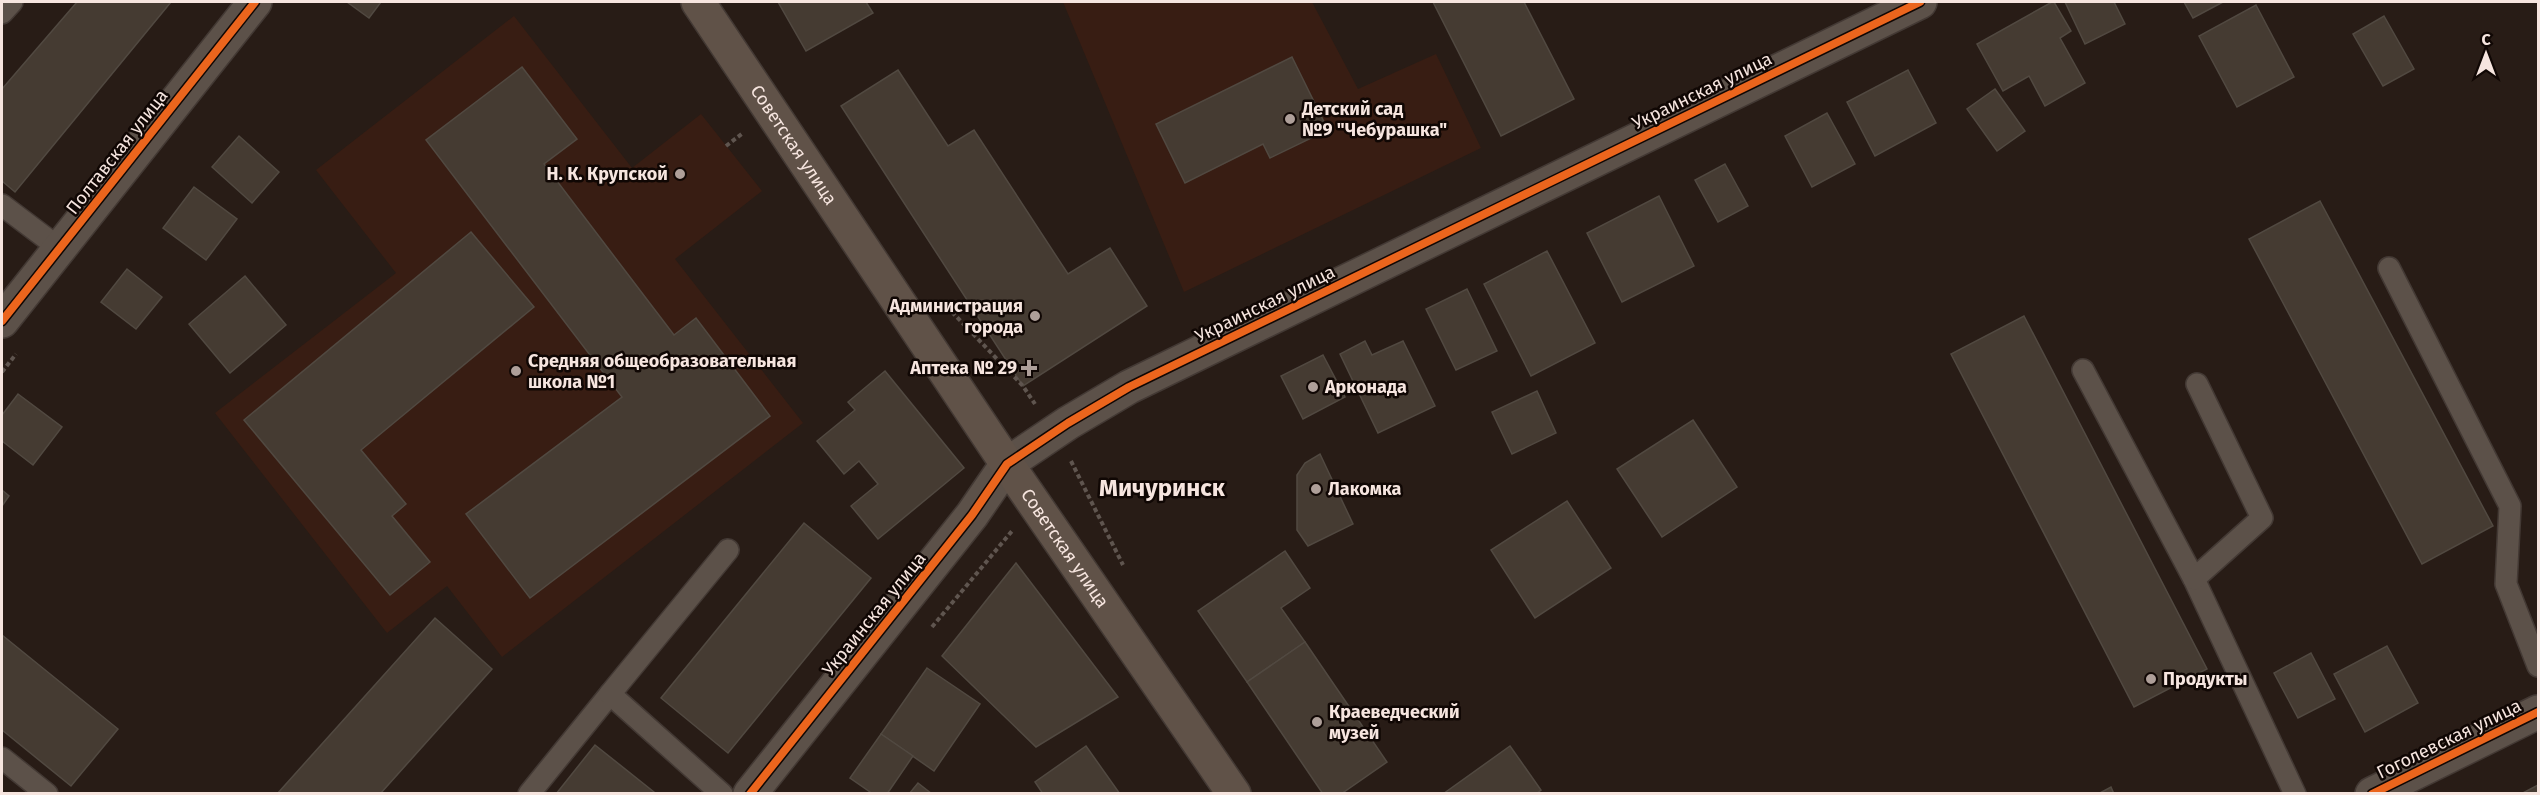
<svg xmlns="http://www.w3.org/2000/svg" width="2540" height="795" font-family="'Fira Sans',sans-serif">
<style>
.built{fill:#381d13}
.building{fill:#453b32;stroke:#514941;stroke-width:1.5}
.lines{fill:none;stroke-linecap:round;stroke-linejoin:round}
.service-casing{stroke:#433934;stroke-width:24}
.minor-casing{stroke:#433934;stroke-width:36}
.tertiary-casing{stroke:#433934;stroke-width:36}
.secondary-casing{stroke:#433934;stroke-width:36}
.path{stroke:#5f554f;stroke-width:4;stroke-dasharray:4.5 3;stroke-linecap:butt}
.service{stroke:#5c5149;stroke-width:21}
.minor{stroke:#5c5149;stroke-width:33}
.tertiary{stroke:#5c5149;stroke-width:33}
.secondary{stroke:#605248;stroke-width:33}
.cycleway-casing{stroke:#100704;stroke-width:11}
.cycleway{stroke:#eb651d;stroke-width:8}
.poi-dot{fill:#ae9f99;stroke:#100704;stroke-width:2}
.labels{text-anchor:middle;stroke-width:5;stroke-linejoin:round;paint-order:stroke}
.street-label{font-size:18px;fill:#f6e5df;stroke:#100704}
.poi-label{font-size:18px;font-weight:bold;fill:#f6e5df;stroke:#100704;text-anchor:start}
.district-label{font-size:24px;font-weight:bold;fill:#f6e5df;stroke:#100704}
</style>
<rect width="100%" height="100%" fill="#281c16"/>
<g class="built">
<polygon points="1063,2 1312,2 1358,89 1436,54 1481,148 1184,292"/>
<polygon points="514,16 632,168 701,114 762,191 675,259 803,423 502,657 447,586 387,633 215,413 396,273 316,170"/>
</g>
<g class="building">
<polygon points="77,2 171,2 15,192 2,181 2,89"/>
<polygon points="347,2 381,2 369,18"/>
<polygon points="778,2 866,2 873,13 806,51"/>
<polygon points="1433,2 1524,2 1574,99 1501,136"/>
<polygon points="2052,2 2054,2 2071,31 2060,38 2085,83 2045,106 2029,76 2003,91 1977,44"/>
<polygon points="2065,2 2114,2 2125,24 2085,44"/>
<polygon points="2184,2 2223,2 2193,18"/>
<polygon points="2256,5 2294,77 2237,107 2199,36"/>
<polygon points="2384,16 2414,69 2383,86 2353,34"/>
<polygon points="1292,57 1328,130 1270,158 1263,144 1185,183 1156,124"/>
<polygon points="522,67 577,139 544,164 674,335 696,318 770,416 530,598 466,514 622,397 426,140"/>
<polygon points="898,70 948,146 974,130 1068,274 1110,248 1147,306 1023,386 841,106"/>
<polygon points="1908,70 1936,123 1875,156 1847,102"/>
<polygon points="1995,89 2025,131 1997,151 1967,109"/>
<polygon points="1827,113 1855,164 1812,187 1785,136"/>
<polygon points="239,136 279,172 252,203 212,167"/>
<polygon points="1725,164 1748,206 1718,222 1695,180"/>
<polygon points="194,187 237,219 206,260 163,228"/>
<polygon points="1659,196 1694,266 1622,302 1587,233"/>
<polygon points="2320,201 2493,526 2422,564 2249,239"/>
<polygon points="471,232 534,307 361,450 406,504 392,516 430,562 390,595 244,420"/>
<polygon points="1547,251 1595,343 1531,376 1484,284"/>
<polygon points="127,269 162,297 136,329 101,302"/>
<polygon points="245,276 286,325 230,373 189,324"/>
<polygon points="1467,289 1497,351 1456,370 1426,309"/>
<polygon points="2024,316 2207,669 2134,707 1951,354"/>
<polygon points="1365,341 1372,355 1403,341 1435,406 1378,433 1340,354"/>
<polygon points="1323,355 1345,397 1303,419 1281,376"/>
<polygon points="885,371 964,468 878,539 851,506 878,484 859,461 844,474 817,441 855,410 848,402"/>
<polygon points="1537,391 1556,433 1512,454 1492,412"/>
<polygon points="18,394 62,427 33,465 2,441 2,415"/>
<polygon points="1693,420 1737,487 1662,537 1617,469"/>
<polygon points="1320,454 1353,524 1308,546 1297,530 1297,475 1305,463"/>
<polygon points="2,490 9,496 2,506"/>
<polygon points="1567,501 1611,568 1535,618 1491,550"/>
<polygon points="804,523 871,578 728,753 661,698"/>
<polygon points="1285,551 1310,588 1281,608 1305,642 1247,682 1198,611"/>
<polygon points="1016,563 1118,697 1036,747 942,656"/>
<polygon points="435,618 492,669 380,794 277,794"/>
<polygon points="2,635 118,729 71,786 2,730"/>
<polygon points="1305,642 1387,762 1341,794 1323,794 1247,682"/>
<polygon points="2387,646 2418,703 2365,732 2334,674"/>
<polygon points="2311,653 2335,699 2298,718 2274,673"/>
<polygon points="927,668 980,704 934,771 881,734"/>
<polygon points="881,734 913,756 887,794 873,794 850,778"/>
<polygon points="595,745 654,792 652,794 556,794"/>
<polygon points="1086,746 1120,794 1043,794 1035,782"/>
<polygon points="1510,746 1541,790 1536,794 1443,794"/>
<polygon points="918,783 932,794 909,794"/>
<polygon points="2538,785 2538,794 2521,794"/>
<polygon points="2111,787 2114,794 2098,794"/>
</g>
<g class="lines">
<g class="service-casing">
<g id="service">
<polyline points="2,13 12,2"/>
<polyline points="2,205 59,248"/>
<polyline points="2389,268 2510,506 2506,584 2538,666"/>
<polyline points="2083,370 2194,579 2295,794"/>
<polyline points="2194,579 2262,518 2197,384"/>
<polyline points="2,758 47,794"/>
<polyline points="529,794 610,694"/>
<polyline points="722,794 610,694 728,550"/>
</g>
</g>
<g class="minor-casing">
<polyline id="minor" points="750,794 972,515 1007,464 1068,423 1129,387 1920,2"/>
</g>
<g class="tertiary-casing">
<g id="tertiary">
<polyline points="2,321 255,2"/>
<polyline points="2372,794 2538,712"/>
</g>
</g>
<g class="secondary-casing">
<g id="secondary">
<path id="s1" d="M698 2 1007 464 1234 794"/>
</g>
</g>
<g class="path">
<polyline points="726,146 743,133"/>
<polyline points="952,312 1023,386 1035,404"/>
<polyline points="2,372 16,354"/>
<polyline points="1071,461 1123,565"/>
<polyline points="932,627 1012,531"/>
</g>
<use href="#service" class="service"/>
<use href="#minor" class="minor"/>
<use href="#tertiary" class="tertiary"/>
<use href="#secondary" class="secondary"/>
<g class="cycleway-casing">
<g id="cycleway">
<polyline points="2,321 255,2"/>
<polyline points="750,794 972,515 1007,464 1068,423 1129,387 1920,2"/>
<polyline points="2372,794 2538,712"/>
</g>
</g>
<use href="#cycleway" class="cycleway"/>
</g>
<g class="poi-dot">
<circle cx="1290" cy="119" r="6"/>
<circle cx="680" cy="174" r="6"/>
<circle cx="1035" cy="316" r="6"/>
<path d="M1026 359h6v6h6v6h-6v6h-6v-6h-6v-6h6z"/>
<circle cx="516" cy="371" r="6"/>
<circle cx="1313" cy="387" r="6"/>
<circle cx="1316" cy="489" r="6"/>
<circle cx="2151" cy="679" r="6"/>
<circle cx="1317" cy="722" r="6"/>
</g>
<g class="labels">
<g class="street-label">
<text transform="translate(1702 91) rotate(-26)" y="6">Украинская улица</text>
<text dy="6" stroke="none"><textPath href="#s1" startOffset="172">Советская улица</textPath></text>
<text transform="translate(117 152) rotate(-52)" y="6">Полтавская улица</text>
<text transform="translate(1265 304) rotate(-26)" y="6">Украинская улица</text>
<text dy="6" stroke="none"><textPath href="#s1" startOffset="658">Советская улица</textPath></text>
<text transform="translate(874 614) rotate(-51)" y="6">Украинская улица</text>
<text transform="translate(2449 739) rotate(-26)" y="6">Гоголевская улица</text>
</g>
<g class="poi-label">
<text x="1302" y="115">Детский сад<tspan x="1302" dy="21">№9 "Чебурашка"</tspan></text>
<text x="668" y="180" text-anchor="end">Н. К. Крупской</text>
<text x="1023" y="312" text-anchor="end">Администрация<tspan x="1023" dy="21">города</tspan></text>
<text x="528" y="367">Средняя общеобразовательная<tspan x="528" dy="21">школа №1</tspan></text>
<text x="1017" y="374" text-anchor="end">Аптека № 29</text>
<text x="1325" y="393">Арконада</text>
<text x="1328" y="495">Лакомка</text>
<text x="2163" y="685">Продукты</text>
<text x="1329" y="718">Краеведческий<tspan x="1329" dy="21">музей</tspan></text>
</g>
<g class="district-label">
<text x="1162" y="496">Мичуринск</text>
</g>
</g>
<rect width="2540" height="795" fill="none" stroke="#f6e5df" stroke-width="6"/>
<g transform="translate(2486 54)" stroke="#100704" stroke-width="4.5" paint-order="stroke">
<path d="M0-4.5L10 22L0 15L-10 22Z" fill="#f6e5df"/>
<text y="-9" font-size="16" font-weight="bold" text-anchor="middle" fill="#f6e5df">С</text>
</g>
</svg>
